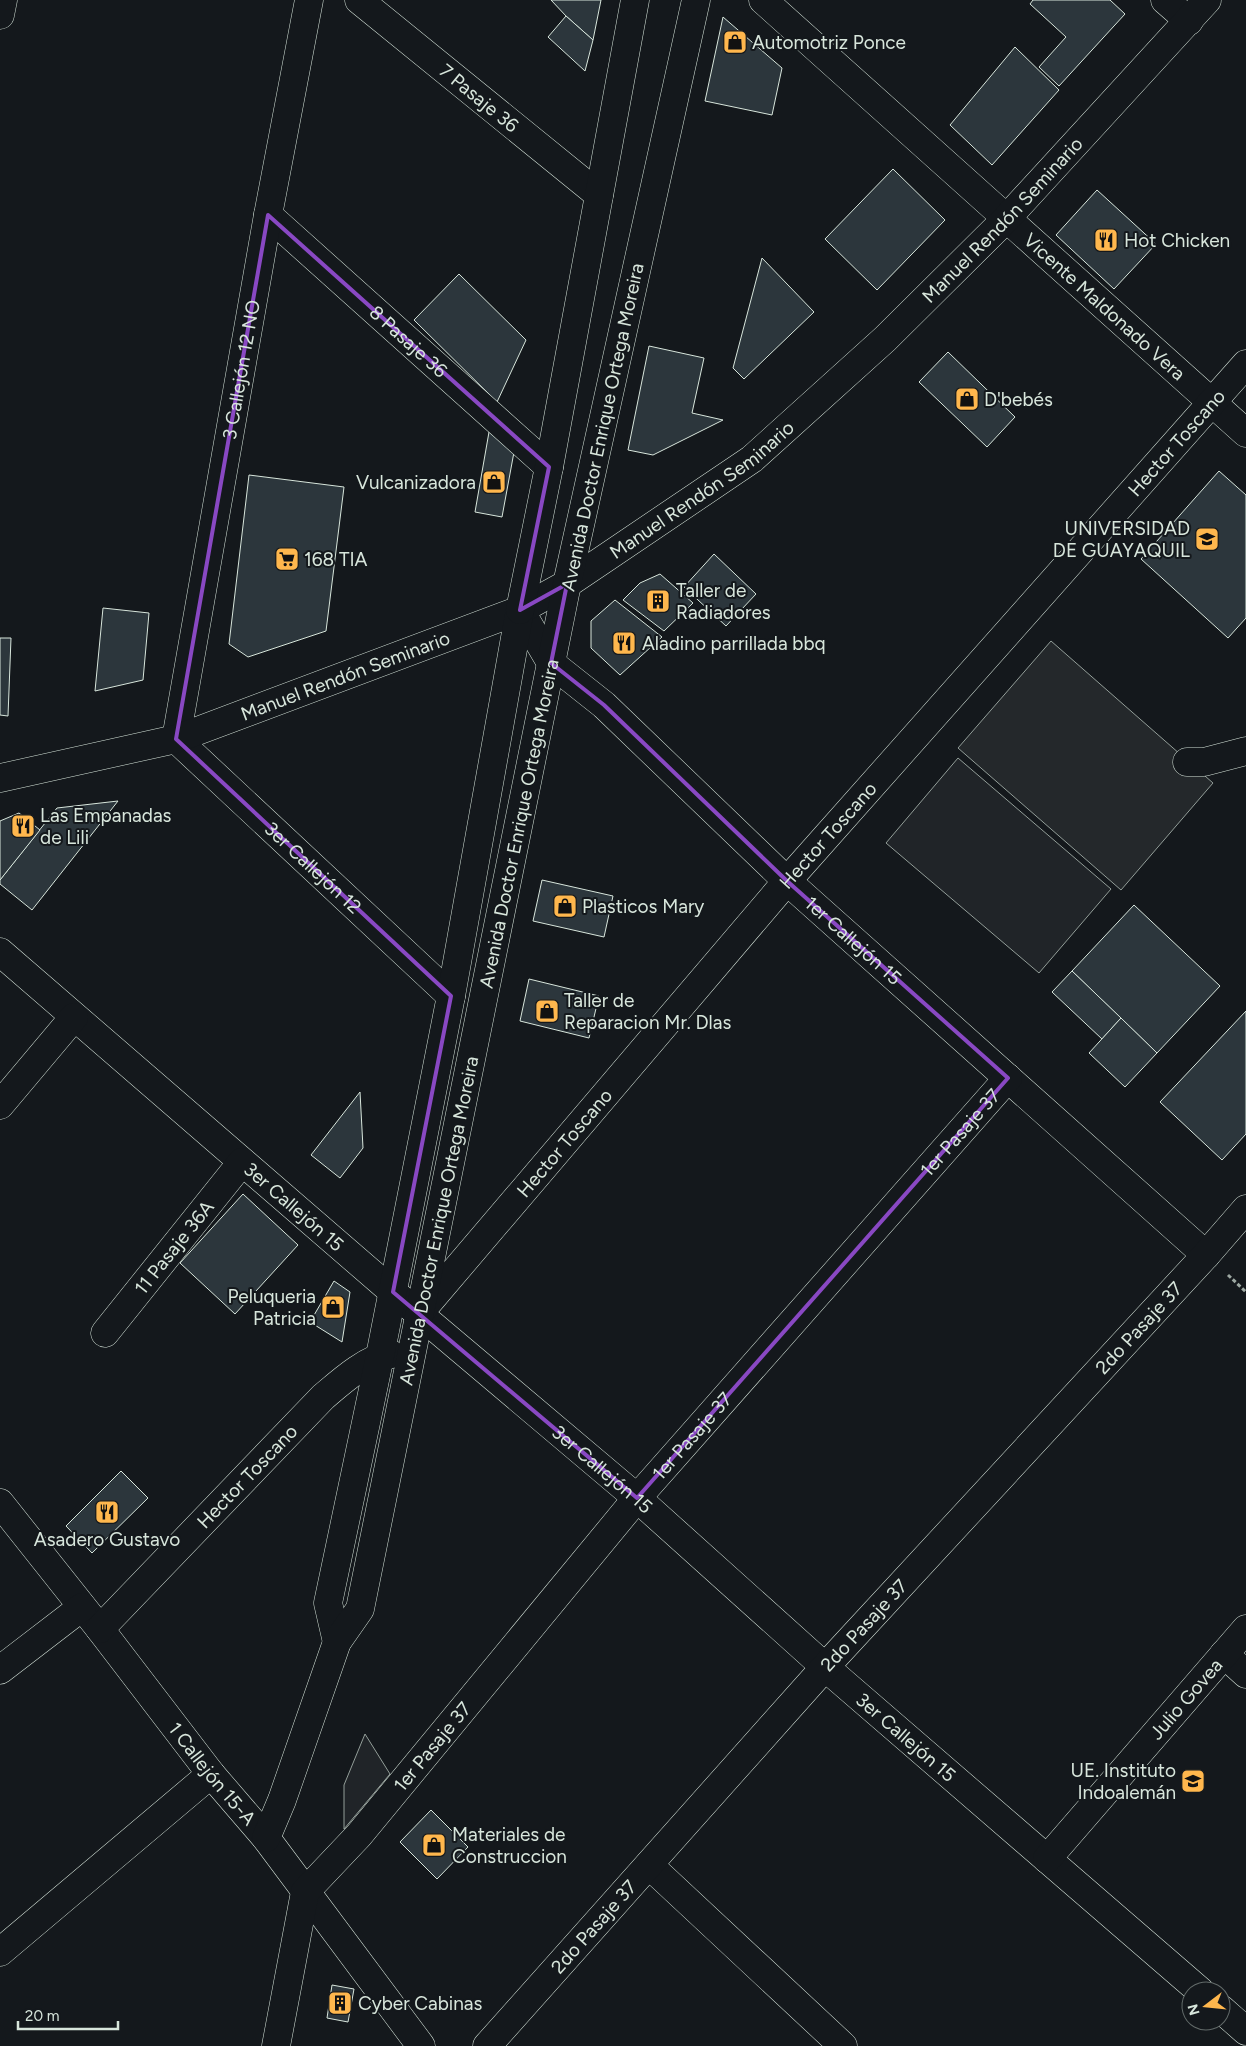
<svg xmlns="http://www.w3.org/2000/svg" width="1246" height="2046" font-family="Figtree,sans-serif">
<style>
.green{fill:#202428;stroke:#939e99}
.parking{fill:#24282b;stroke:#939e99}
.building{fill:#2c363c;stroke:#d8e6dc}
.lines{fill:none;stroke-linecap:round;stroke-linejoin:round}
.minor-casing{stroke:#d8e6dc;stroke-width:29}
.major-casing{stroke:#d8e6dc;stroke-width:29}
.path{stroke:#9da8a2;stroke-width:3;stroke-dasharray:4 2.5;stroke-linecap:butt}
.minor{stroke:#14181c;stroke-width:28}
.major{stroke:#14181c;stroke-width:28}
.marked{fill:none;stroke:#8948c3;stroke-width:4;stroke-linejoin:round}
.labels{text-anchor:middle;stroke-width:4;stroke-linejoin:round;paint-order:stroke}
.poi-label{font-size:19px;fill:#d8e6dc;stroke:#14181c;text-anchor:start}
.street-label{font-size:19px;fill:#d8e6dc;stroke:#14181c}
</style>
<rect width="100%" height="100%" fill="#14181c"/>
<g class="green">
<polygon points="958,758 1111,889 1039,973 886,843"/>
<polygon points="365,1734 390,1774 344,1829 344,1785"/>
</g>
<polygon class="parking" points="1051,641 1213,783 1121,890 958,748"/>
<g class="building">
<polygon points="551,0 601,0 593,40 566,16"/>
<polygon points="1033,0 1110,0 1125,14 1059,86 1039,67 1066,37 1030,4"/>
<polygon points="566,16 593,40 585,71 548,37"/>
<polygon points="723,17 782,68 772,115 705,101"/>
<polygon points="1015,47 1059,90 992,165 950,125"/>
<polygon points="893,169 945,220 877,290 825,239"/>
<polygon points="1097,190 1156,244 1114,289 1056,235"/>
<polygon points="762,258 814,312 744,379 733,368"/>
<polygon points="459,274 526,340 497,402 414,320"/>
<polygon points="649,346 704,358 692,413 723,420 653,455 628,450"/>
<polygon points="948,352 1015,417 987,447 919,382"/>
<polygon points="489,432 514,452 502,517 475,512"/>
<polygon points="1219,471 1246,495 1246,618 1228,638 1141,559"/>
<polygon points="249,475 344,487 326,631 248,657 229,644"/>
<polygon points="714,554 756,594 726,626 684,587"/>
<polygon points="660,574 693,603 664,631 623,600 640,583"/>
<polygon points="615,600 662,637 620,675 591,648 591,621"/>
<polygon points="103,608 149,613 143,680 95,691"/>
<polygon points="0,638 11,638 8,716 0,715"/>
<polygon points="118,801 32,910 0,884 0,880 57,808"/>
<polygon points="19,813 40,830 0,880 0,821"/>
<polygon points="542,880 613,896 604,937 533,921"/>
<polygon points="1134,905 1220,986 1157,1053 1072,971"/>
<polygon points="1072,971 1121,1018 1102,1039 1052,992"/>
<polygon points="529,979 599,996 589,1038 520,1021"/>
<polygon points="1246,1011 1246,1134 1222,1160 1160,1102"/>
<polygon points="1121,1018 1157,1053 1125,1087 1089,1053"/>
<polygon points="360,1092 363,1148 340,1178 311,1155"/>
<polygon points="243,1194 298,1245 235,1314 180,1263"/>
<polygon points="334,1281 350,1292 342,1342 310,1322"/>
<polygon points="121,1471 148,1498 92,1553 66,1526"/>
<polygon points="431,1810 468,1847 437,1879 400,1842"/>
<polygon points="332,1985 354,1989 348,2022 327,2018"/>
</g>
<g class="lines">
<g class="minor-casing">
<g id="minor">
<path id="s1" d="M359 0 599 195"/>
<path id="s2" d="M763 0 1246 433"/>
<polyline points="1165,0 1189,21"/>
<polyline points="0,15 3,0"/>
<path id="s3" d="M268 215 549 467"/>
<path id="s4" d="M520 610 551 663 604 705 787 881 1206 1255"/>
<path id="s5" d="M176 739 268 215 309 0"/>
<path id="s6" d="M176 739 451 996"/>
<polyline points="1187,762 1204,762 1246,751"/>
<path id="s7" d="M0 778 176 739 520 610 567 584 752 459 885 339 1007 218 1207 0"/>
<path id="s8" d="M0 952 393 1292 637 1498 825 1667 1200 1991"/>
<polyline points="0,1105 74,1017"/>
<path id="s9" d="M421 1311 787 881 1246 364"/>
<path id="s10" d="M105 1333 242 1162"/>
<path id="s11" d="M0 1503 100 1629 211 1774 266 1838 421 2046"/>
<path id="s12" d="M100 1629 323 1397C343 1380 365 1360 391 1354"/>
<polyline points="337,1642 328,1603 380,1356 451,996 520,610"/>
<polyline points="1224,1654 1246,1674"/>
<polyline points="0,1670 82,1607"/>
<path id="s13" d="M266 1838 282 1800 337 1642 360 1609 567 584"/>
<path id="s14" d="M1047 1859 1246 1629"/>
<polyline points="649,1865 843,2046"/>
<polyline points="0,1952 211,1774"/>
<polyline points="1221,2009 1246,2031"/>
<path id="s15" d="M276 2046 305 1892 359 1835 637 1498 1008 1078"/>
<path id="s16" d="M487 2046 825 1667 1206 1255 1246 1209"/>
</g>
</g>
<g class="major-casing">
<g id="major">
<polyline points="567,584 696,0"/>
<polyline points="520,610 549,467 635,0"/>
</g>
</g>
<polyline class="path" points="1228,1275 1246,1292"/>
<use href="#minor" class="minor"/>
<use href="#major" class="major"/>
</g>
<path class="marked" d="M268 215 549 467 520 610 567 584 551 663 604 705 787 881 1008 1078 637 1498 393 1292 451 996 176 739Z"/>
<defs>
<g id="shop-square" transform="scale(1.25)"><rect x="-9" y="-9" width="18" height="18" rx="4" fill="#ffb74d" stroke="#14181c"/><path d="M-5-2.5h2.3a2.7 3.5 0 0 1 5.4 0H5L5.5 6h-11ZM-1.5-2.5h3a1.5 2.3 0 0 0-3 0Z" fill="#111"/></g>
<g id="restaurant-square" transform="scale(1.25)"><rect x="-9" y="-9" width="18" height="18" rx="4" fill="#ffb74d" stroke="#14181c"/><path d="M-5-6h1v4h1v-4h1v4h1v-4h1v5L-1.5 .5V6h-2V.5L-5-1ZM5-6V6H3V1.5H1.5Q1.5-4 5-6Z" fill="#111"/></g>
<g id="university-square" transform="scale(1.25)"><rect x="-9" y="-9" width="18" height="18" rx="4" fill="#ffb74d" stroke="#14181c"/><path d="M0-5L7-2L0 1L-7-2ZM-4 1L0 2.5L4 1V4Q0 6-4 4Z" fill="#111"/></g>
<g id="supermarket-square" transform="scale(1.25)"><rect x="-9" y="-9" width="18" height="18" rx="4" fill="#ffb74d" stroke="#14181c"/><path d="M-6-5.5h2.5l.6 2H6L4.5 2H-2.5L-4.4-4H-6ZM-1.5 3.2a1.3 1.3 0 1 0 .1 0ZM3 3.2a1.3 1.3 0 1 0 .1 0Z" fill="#111"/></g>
<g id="building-square" transform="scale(1.25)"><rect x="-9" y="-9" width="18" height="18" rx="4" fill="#ffb74d" stroke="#14181c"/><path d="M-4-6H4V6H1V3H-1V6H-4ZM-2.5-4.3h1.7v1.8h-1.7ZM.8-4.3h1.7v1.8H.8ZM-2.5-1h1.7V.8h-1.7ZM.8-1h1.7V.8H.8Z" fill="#111"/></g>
<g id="school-square" transform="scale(1.25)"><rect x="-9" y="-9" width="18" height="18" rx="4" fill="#ffb74d" stroke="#14181c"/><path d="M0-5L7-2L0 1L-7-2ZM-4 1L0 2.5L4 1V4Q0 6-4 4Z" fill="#111"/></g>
</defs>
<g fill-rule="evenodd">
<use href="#shop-square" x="735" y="42"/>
<use href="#restaurant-square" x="1106" y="240"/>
<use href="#shop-square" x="967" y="399"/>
<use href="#shop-square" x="494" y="482"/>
<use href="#university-square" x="1207" y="539"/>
<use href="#supermarket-square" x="287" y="559"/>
<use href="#building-square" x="658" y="601"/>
<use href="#restaurant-square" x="624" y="643"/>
<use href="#restaurant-square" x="23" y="826"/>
<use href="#shop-square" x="565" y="906"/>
<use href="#shop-square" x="547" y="1011"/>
<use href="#shop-square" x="333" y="1307"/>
<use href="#restaurant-square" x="107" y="1512"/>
<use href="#school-square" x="1193" y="1781"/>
<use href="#shop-square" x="434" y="1845"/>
<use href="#building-square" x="340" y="2003"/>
</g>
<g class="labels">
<g class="poi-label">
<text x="752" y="49">Automotriz Ponce</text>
<text x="1124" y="247">Hot Chicken</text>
<text x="984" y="406">D'bebés</text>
<text x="476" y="489" text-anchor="end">Vulcanizadora</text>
<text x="1190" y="535" text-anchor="end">UNIVERSIDAD<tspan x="1190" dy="22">DE GUAYAQUIL</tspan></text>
<text x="304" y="566">168 TIA</text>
<text x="676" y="597">Taller de<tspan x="676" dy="22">Radiadores</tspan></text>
<text x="642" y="650">Aladino parrillada bbq</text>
<text x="40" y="822">Las Empanadas<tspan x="40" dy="22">de Lili</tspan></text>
<text x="582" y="913">Plasticos Mary</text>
<text x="564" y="1007">Taller de<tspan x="564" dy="22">Reparacion Mr. Dlas</tspan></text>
<text x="316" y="1303" text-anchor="end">Peluqueria<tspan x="316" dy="22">Patricia</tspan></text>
<text x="107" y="1546" text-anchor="middle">Asadero Gustavo</text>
<text x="1176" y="1777" text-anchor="end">UE. Instituto<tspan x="1176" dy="22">Indoalemán</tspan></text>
<text x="452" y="1841">Materiales de<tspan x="452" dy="22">Construccion</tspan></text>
<text x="358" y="2010">Cyber Cabinas</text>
</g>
<g class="street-label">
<text dy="7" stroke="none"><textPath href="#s1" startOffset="155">7 Pasaje 36</textPath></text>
<text dy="7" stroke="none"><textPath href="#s7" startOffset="1171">Manuel Rendón Seminario</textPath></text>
<text dy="7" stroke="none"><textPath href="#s2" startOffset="459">Vicente Maldonado Vera</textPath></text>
<text dy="7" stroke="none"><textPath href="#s3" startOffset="189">8 Pasaje 36</textPath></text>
<text dy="7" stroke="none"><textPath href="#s5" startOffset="375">3 Callejón 12 NO</textPath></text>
<text transform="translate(602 427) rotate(-78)" y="7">Avenida Doctor Enrique Ortega Moreira</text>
<text dy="7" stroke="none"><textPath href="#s9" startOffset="1151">Hector Toscano</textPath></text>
<text dy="7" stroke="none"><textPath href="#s7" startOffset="766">Manuel Rendón Seminario</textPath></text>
<text dy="7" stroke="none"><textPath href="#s7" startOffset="361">Manuel Rendón Seminario</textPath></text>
<text dy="7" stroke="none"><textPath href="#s13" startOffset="1050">Avenida Doctor Enrique Ortega Moreira</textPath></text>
<text dy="7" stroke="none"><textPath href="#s9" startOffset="626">Hector Toscano</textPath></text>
<text dy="7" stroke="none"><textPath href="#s6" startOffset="188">3er Callejón 12</textPath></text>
<text dy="7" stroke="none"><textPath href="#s4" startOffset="472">1er Callejón 15</textPath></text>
<text dy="7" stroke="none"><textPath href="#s15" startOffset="1160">1er Pasaje 37</textPath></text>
<text dy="7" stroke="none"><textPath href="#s9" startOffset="221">Hector Toscano</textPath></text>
<text dy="7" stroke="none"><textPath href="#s8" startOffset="389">3er Callejón 15</textPath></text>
<text dy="7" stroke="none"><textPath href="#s13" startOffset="645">Avenida Doctor Enrique Ortega Moreira</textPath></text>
<text dy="7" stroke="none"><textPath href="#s10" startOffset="110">11 Pasaje 36A</textPath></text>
<text dy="7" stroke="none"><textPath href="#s16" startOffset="970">2do Pasaje 37</textPath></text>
<text dy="7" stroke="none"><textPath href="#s15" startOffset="755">1er Pasaje 37</textPath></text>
<text dy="7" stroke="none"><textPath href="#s8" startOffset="794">3er Callejón 15</textPath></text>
<text dy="7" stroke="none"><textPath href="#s12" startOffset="212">Hector Toscano</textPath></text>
<text dy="7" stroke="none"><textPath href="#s16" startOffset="565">2do Pasaje 37</textPath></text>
<text dy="7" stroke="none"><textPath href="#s14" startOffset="212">Julio Govea</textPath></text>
<text dy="7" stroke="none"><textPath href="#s8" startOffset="1199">3er Callejón 15</textPath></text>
<text dy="7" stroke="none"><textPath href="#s15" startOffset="350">1er Pasaje 37</textPath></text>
<text dy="7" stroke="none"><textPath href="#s11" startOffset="344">1 Callejón 15-A</textPath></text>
<text dy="7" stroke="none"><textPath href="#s16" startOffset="160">2do Pasaje 37</textPath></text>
</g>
</g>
<g transform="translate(1206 2006) rotate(254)"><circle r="24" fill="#14181c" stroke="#626a69"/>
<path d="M0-4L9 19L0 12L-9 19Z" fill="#ffb74d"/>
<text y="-8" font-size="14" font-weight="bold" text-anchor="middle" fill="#d8e6dc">N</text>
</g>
<path d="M18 2021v8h100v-8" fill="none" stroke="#d8e6dc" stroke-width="2.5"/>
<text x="25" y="2021" font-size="15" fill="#d8e6dc" stroke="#14181c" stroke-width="4" paint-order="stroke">20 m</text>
</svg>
